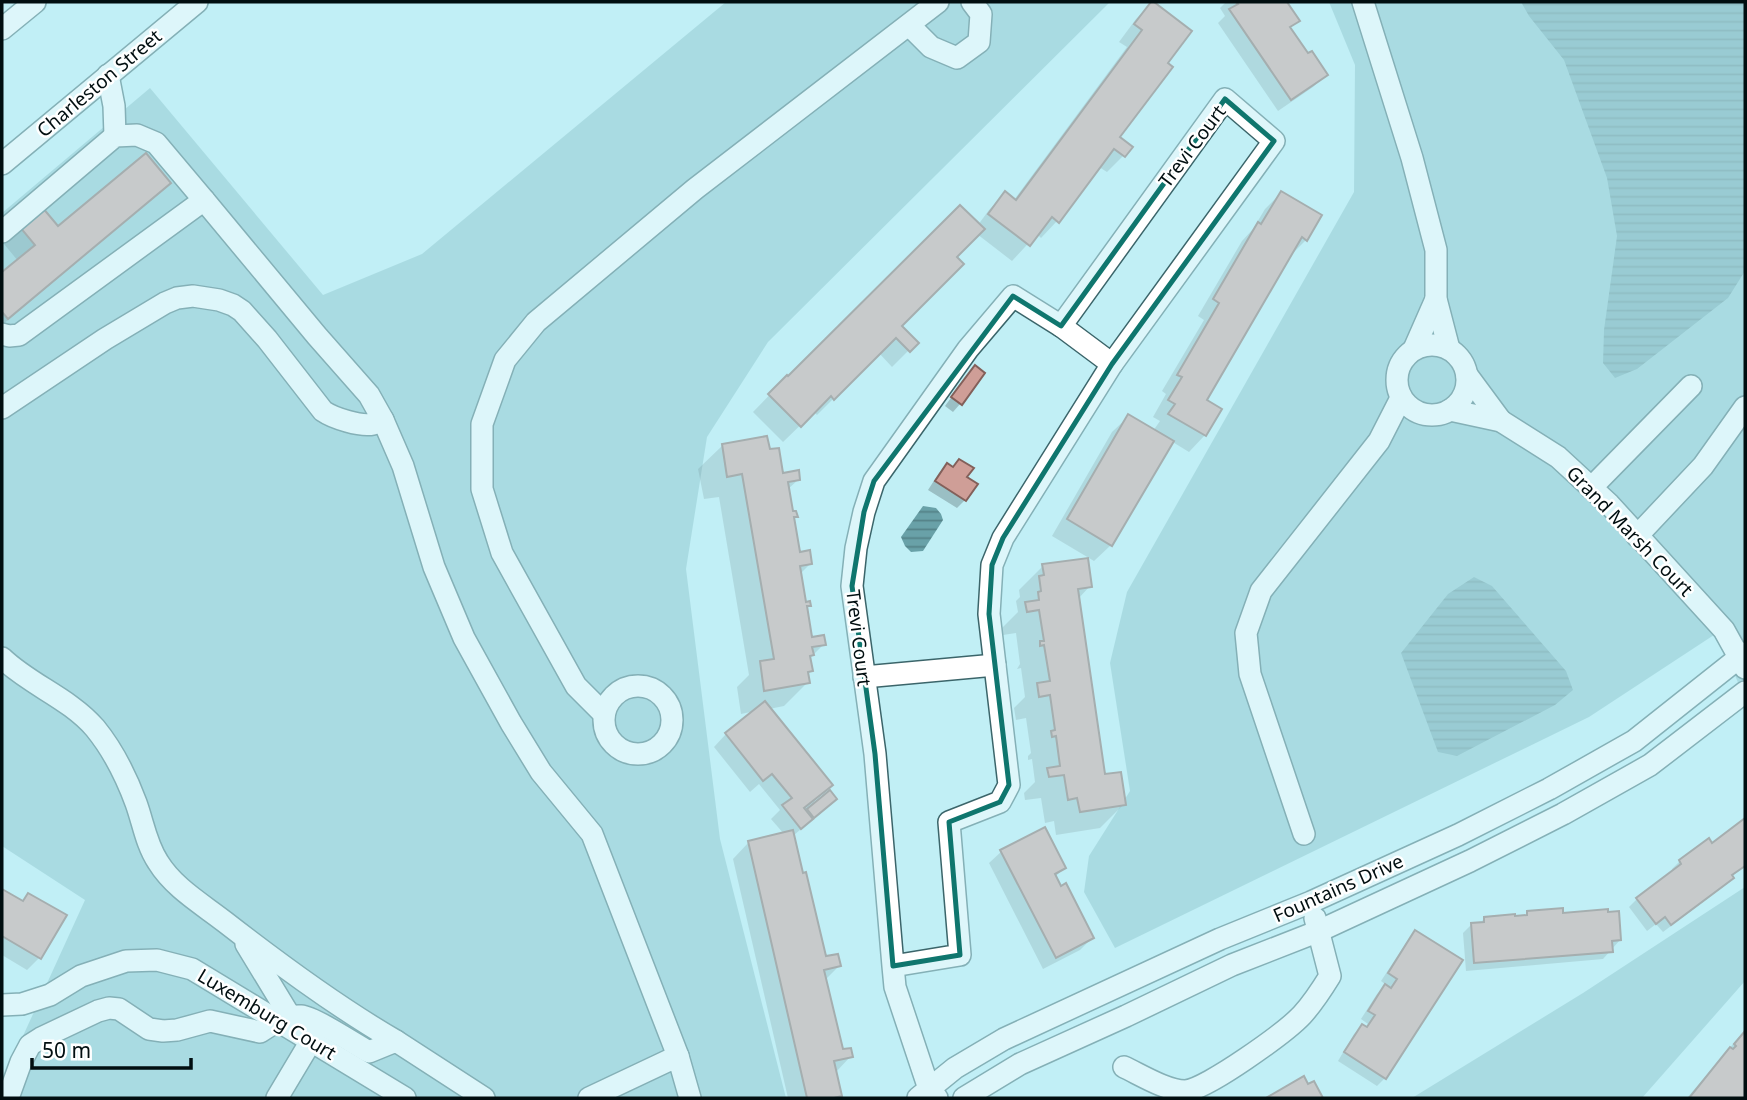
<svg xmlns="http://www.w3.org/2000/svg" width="1747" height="1100" font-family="'Noto Sans',sans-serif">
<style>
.grass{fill:#8dc4cb}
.water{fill:url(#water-rules)}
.shadow{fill:#0003}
.building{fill:#cf9e97;stroke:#83605a;stroke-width:2}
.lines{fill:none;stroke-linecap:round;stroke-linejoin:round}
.minor-casing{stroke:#3b656a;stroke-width:24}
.minor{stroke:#fff;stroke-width:21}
.marked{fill:none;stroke:#0f766e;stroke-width:5;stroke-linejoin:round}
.labels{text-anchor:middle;stroke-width:5;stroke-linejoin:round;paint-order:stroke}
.street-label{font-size:19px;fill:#010e10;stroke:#fff}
</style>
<defs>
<pattern id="water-rules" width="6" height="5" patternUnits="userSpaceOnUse" patternTransform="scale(1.75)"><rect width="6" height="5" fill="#69a1a8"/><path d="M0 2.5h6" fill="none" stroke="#548287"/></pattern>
</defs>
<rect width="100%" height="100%" fill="#c1eff5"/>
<g class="grass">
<polygon points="726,2 1110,2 768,342 707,437 686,569 720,839 786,1098 2,1098 2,1082 85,900 2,846 2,213 150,88 323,295 422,254"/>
<polygon points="1329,2 1745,2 1745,699 1717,633 1589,717 1115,948 1084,892 1089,856 1130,791 1110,663 1127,592 1354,192 1355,65"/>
<polygon points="1745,887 1745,981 1642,1098 1412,1098 1583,993"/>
</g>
<g class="water">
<polygon points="1521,2 1745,2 1745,271 1728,298 1637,369 1615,378 1603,363 1604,330 1617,236 1607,178 1564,60 1529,16"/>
<polygon points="923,506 936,508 941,514 943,520 923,551 911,552 905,546 901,537"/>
<polygon points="1474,577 1492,586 1566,671 1573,690 1555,705 1457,756 1438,752 1401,653 1448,594"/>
</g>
<g class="shadow">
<polygon points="1226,2 1285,2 1298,21 1289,29 1307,56 1326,75 1313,87 1278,111 1218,23 1225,16 1220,8"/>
<polygon points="1152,3 1118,138 1130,147 1123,156 1107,172 1099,167 1057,221 1041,238 1037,234 1012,261 977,234 954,257 899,326 916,343 892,367 879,353 817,415 814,412 783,442 753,412 787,377 978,225 989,210 1005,193 1014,200 1127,47 1119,42 1136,19"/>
<polygon points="169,183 152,199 2,325 2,275 18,261 4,244 20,227 57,228"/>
<polygon points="1281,193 1306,240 1289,257 1205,401 1205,435 1189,452 1171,441 1111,545 1094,561 1052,536 1112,432 1129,416 1153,431 1160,421 1153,417 1166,394 1162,391 1204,320 1198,316 1242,241 1253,229 1265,209"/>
<polygon points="975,368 960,404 953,412 945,406 967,376"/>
<polygon points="722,446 768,451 782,475 799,479 787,490 791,513 796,516 792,519 798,554 811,563 799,575 804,604 809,605 805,608 811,639 824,644 809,659 811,671 807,675 808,682 784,706 769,709 830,785 814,802 815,804 832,802 793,836 825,958 839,966 825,980 842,1051 851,1056 835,1073 840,1096 838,1098 788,1098 733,859 749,842 784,834 771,819 780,810 759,784 750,792 714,747 726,734 755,711 741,714 737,687 749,675 719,497 704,499 698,469"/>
<polygon points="959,461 965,478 965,500 957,508 928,490 939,473 947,465 952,468"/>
<polygon points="1043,566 1090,586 1078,599 1104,776 1124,804 1100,828 1056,835 1054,821 1045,823 1041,798 1025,800 1024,793 1035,782 1032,759 1028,760 1028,756 1031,753 1026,718 1016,720 1014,708 1025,697 1021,668 1017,669 1020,664 1016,633 1003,635 1002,628 1018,612 1016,601 1020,597 1019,590"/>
<polygon points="1745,820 1745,866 1731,877 1732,878 1724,886 1663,932 1656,924 1647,931 1629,907 1637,899 1674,872 1672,869 1680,861 1712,845"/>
<polygon points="1002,851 1064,868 1055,877 1092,938 1080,950 1043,969 989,863"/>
<polygon points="2,891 21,902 29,895 39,958 27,970 2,955"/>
<polygon points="1528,913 1561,914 1620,940 1603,959 1466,971 1463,933 1471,925 1479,924 1484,919 1523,917"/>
<polygon points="1416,932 1385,1078 1377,1086 1338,1061 1354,1034 1362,1026 1365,1028 1368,1024 1361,1019 1377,994 1386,985 1381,981 1408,940"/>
<polygon points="1745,1030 1745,1095 1743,1098 1687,1098"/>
</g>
<g class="building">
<polygon points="1151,2 1154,2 1192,31 1168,63 1173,67 1120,137 1133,147 1125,157 1114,149 1059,223 1052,217 1030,246 988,214 1005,191 1016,200 1142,30 1134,24"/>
<polygon points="1236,2 1287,2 1300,21 1290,27 1308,53 1312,51 1328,75 1291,100 1229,9 1238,4"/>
<polygon points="146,153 171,183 8,319 2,312 2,272 35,245 19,226 42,207 58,226"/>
<polygon points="1281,191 1322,215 1307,241 1302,237 1207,400 1222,409 1206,436 1168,414 1175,404 1168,400 1182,377 1177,375 1219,303 1213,299 1258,222 1261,224"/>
<polygon points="960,205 985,229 957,257 964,264 902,326 919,343 910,352 896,338 834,400 831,396 801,427 768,394 787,375 788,376"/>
<polygon points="975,365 985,373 962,405 951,397"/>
<polygon points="1128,414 1174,441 1112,546 1067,519"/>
<polygon points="767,436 770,449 779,448 783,473 799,470 800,480 788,482 793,511 796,511 798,517 794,517 800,552 810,550 812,564 800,566 806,602 810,601 811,606 807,606 812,637 824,635 826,645 812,647 814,655 810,656 813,671 808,672 810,683 764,691 760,661 774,659 742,474 727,477 722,444"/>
<polygon points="959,459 974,468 967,477 978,484 966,501 935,481 947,463 953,467"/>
<polygon points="1088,558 1092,587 1078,589 1105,774 1121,772 1126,805 1080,812 1077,798 1068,800 1064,775 1049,777 1047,768 1060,766 1056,736 1052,737 1051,731 1055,730 1050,695 1039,697 1037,683 1050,681 1044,645 1040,646 1040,641 1044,641 1039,610 1027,612 1025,602 1039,600 1038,592 1041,591 1039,576 1044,575 1042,564"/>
<polygon points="765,701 833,785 804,808 813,819 801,829 782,805 792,798 772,774 763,781 725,733"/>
<polygon points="830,790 837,799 814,818 807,809"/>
<polygon points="1745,818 1745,866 1732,875 1734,878 1671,925 1665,917 1656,924 1636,898 1681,864 1679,860 1709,838 1712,843"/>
<polygon points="1045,827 1066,868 1055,874 1061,886 1066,883 1094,938 1056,958 1000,850"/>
<polygon points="793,830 803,873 806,872 826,956 838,954 841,966 824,970 843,1049 851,1048 853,1057 834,1061 842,1096 834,1098 807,1098 748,841"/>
<polygon points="2,889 23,901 28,893 67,915 41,959 2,936"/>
<polygon points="1563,908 1563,913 1608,909 1608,912 1619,911 1621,940 1612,941 1613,952 1474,963 1471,923 1484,922 1484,917 1515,914 1515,916 1527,915 1527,911"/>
<polygon points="1415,930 1463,960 1386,1079 1344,1052 1362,1024 1367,1027 1375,1015 1368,1011 1385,984 1391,988 1397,979 1388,973"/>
<polygon points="1745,1031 1745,1098 1689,1098 1730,1047 1733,1049 1736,1046 1734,1044"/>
<polygon points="1304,1076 1308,1084 1314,1081 1323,1098 1266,1098"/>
</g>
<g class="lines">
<g class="minor-casing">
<g id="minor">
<polyline points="1363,2 1412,158 1436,250 1436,299 1449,349"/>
<polyline points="909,25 931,47 957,58 979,42 981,14 972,2"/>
<polyline points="2,29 35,2"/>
<polyline points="108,75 114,106 115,136"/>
<polyline points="2,164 197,2"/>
<polyline points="204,200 317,336 369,395 383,420 403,466 434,567 464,638 511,723 541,772 592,834 678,1056"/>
<polyline points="2,232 115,136 137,135 156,143 204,200 19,335 9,336 2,334"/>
<polyline points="1061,326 1112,364"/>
<circle cx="1432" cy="380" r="35"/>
<polyline points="1414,349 1436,299"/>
<polyline points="1467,375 1501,421"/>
<path d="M2 408 105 339 165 303 177 298 193 296 219 300 233 305 242 311 267 339 323 411C333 418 361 427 373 424 376 424 380 421 383 420"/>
<polyline points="1450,410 1501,421 1558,457 1609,504 1724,630 1745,668"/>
<polyline points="1591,488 1691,386"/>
<polyline points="1637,536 1703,466 1745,407"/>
<path d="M2 658C30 685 69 698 95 728 113 750 126 776 136 803 143 822 146 844 158 862 174 888 202 904 225 922 279 964 337 1007 396 1041"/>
<polyline points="864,677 995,665"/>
<circle cx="638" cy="720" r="34"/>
<polyline points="604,714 576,686 502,553 482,489 482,424 505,360 536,322 695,189 938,2"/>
<polyline points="1304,834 1250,674 1246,633 1261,591 1379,441 1401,398"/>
<polyline points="246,944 291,1018 311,1041 277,1098"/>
<polyline points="893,966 960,955 949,822 1000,802 1009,785 989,614 992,565 1003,538 1112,364 1274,141 1225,99 1061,326 1013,296 968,349 874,481 864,512 856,548 852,586 875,754 893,966 895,987 929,1089 937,1098"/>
<polyline points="2,1005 22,1004 50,995 81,976 126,961 157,960 192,969 405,1098"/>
<path d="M1124 1067C1141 1075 1167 1091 1185 1091 1206 1090 1286 1032 1302 1015 1313 1003 1322 989 1330 976L1315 918"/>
<path d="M8 1098 21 1062 30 1045 41 1038 98 1011 109 1008 119 1009 149 1029 163 1031 177 1030 210 1021 260 1032C272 1024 286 1015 301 1016 314 1017 355 1044 369 1052L396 1041 484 1098"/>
<polyline points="589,1098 678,1056 690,1098"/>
<polyline points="918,1098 955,1068 1004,1039 1220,939 1311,902 1458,835 1549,789 1634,741 1745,653"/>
<polyline points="964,1098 1020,1064 1126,1016 1232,965 1319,931 1470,861 1563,814 1650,765 1745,692"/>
</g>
</g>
<use href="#minor" class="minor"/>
</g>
<path d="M0 0H1747V1100H0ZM1225 99 1274 141 1112 364 1003 538 992 565 989 614 1009 785 1000 802 949 822 960 955 893 966 875 754 852 586 864 512 874 481 1013 296 1061 326Z" fill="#c1eff5" fill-opacity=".55" fill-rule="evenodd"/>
<path class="marked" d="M1225 99 1274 141 1112 364 1003 538 992 565 989 614 1009 785 1000 802 949 822 960 955 893 966 875 754 852 586 864 512 874 481 1013 296 1061 326Z"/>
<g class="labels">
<g class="street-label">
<text transform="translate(99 83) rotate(-40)" y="7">Charleston Street</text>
<text transform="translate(1192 146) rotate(-53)" y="7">Trevi Court</text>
<text transform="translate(1630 531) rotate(46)" y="7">Grand Marsh Court</text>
<text transform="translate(859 638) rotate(83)" y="7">Trevi Court</text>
<text transform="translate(1338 888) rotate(-24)" y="7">Fountains Drive</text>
<text transform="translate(267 1014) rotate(31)" y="7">Luxemburg Court</text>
</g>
</g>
<rect width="1747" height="1100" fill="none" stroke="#010e10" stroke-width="7"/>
<path d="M32 1058v10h159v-10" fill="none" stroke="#010e10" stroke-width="3.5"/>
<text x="42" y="1058" font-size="21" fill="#010e10" stroke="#ffffff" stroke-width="5" paint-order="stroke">50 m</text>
</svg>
